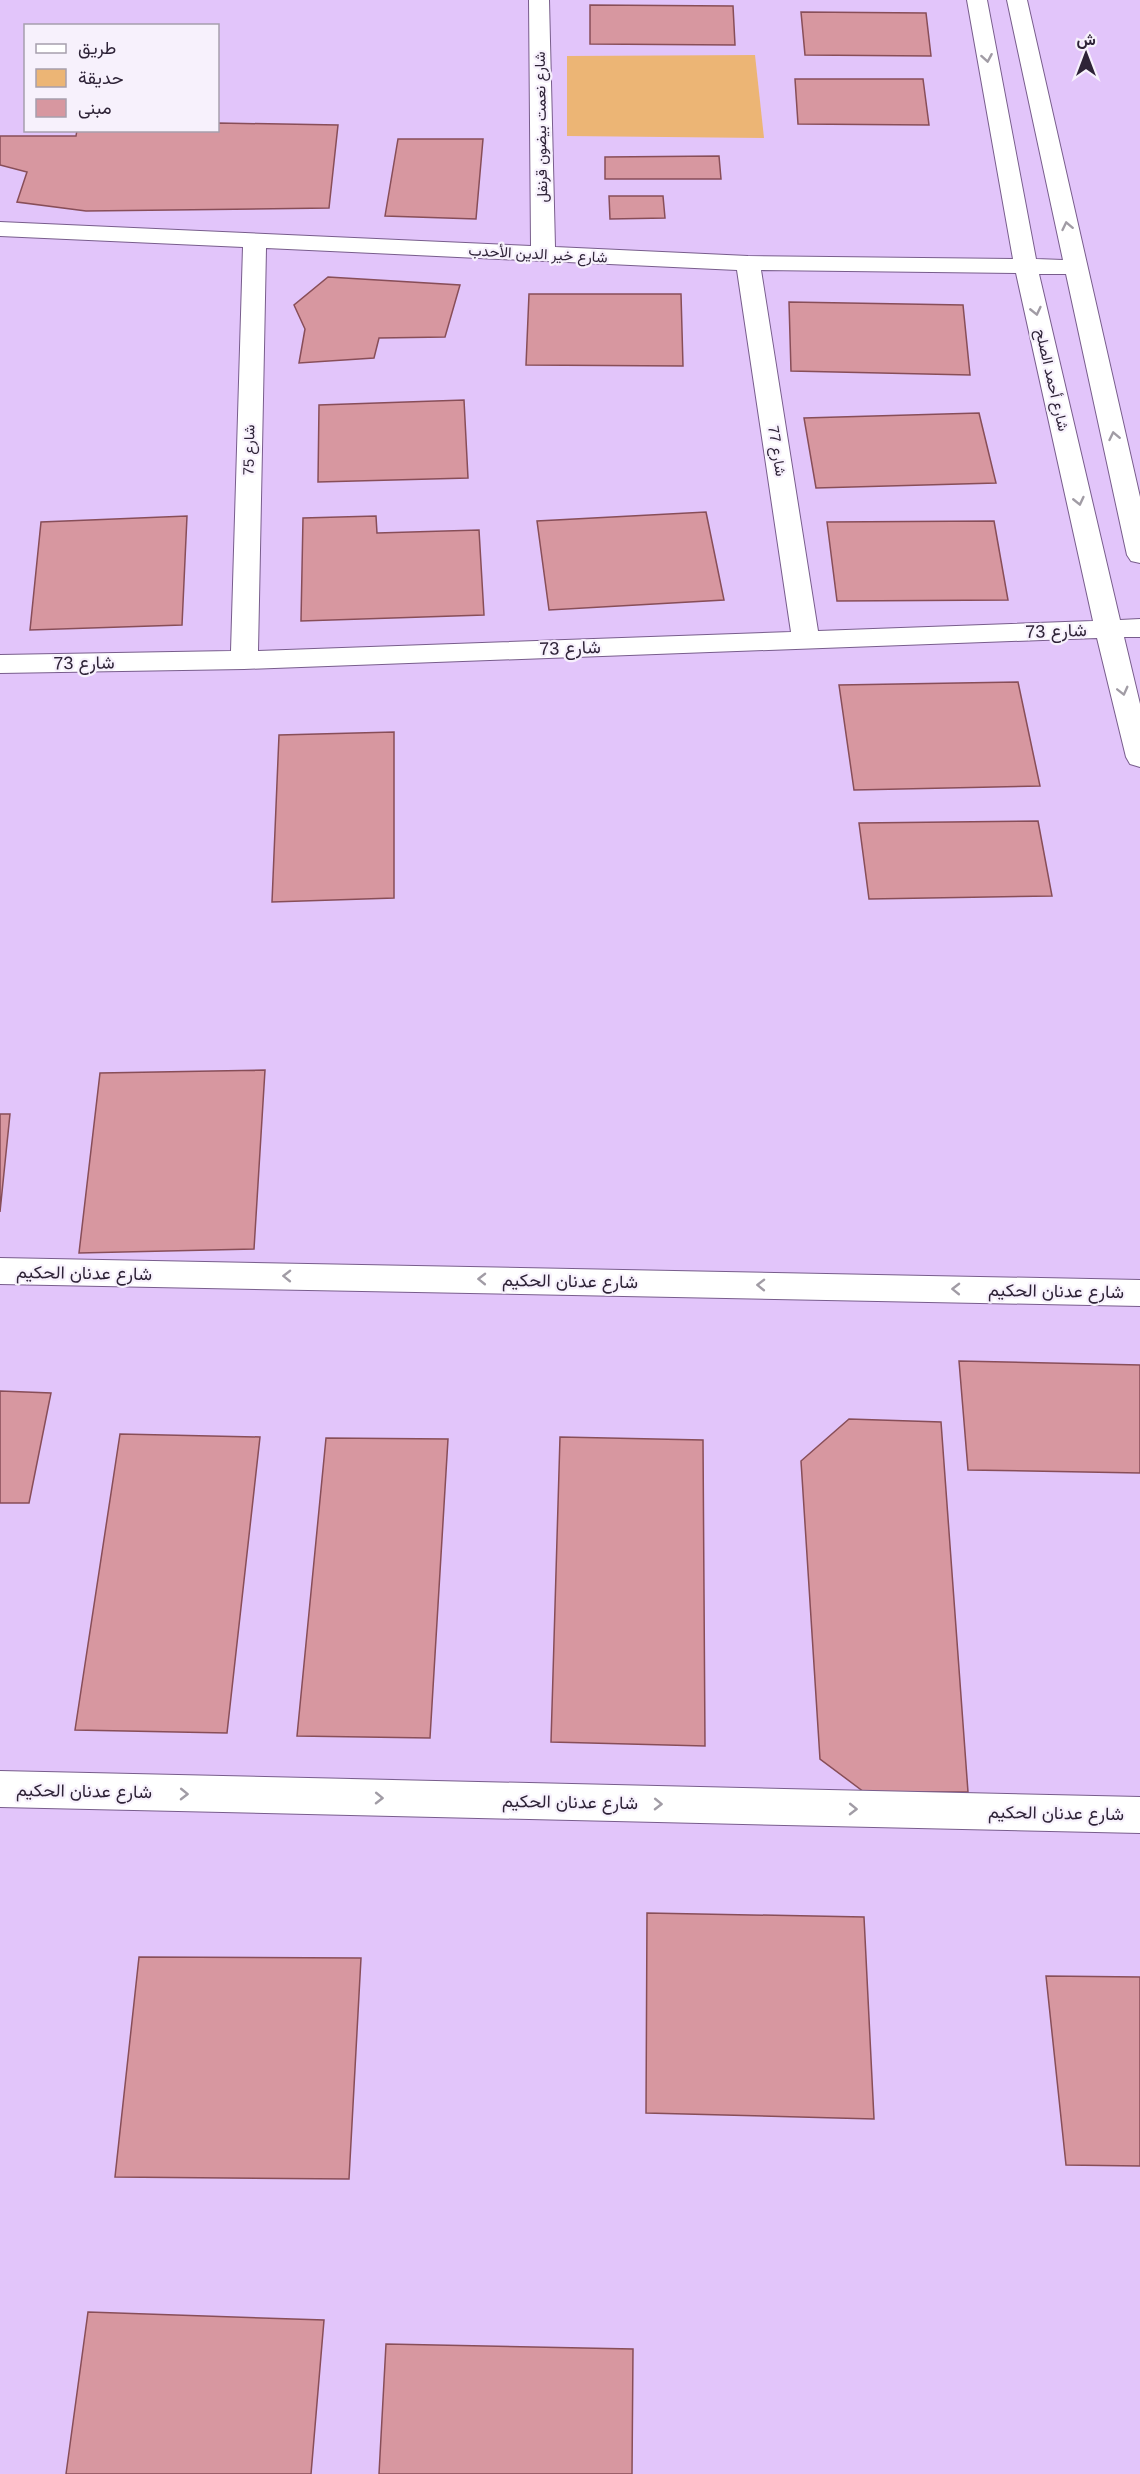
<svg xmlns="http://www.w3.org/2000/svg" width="1140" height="2474" font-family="Arial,Vazirmatn,sans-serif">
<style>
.green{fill:#ecb575}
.building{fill:#d797a0;stroke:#884e58;stroke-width:1.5}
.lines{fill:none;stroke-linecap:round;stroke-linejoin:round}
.minor-casing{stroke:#785d8c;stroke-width:2}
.minor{fill:#fff;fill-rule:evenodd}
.oneway{stroke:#a19ca5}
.labels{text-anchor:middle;stroke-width:4.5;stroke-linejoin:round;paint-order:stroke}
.far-street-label{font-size:15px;fill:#2e2337;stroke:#f7f1fc}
.street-label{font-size:18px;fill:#2e2337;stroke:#f7f1fc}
</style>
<rect width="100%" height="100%" fill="#e2c5fa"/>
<polygon class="green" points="755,55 764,138 567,136 567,56"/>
<g class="building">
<polygon points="590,5 733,6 735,45 590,44"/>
<polygon points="801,12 926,13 931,56 805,55"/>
<polygon points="795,79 923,79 929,125 798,124"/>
<polygon points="218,123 338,125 329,208 86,211 17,202 27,172 0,165 0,136 76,136 77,130 218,130"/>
<polygon points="398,139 483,139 476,219 385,216"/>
<polygon points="719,156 721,179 605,179 605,157"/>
<polygon points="609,196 663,196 665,218 610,219"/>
<polygon points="328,277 460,285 445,337 379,338 374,358 299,363 305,329 294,305"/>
<polygon points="529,294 681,294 683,366 526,365"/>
<polygon points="789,302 963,305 970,375 791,371"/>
<polygon points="464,400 468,478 318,482 319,405"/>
<polygon points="979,413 996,483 816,488 804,418"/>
<polygon points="706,512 724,600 549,610 537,521"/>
<polygon points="187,516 182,625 30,630 41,522"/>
<polygon points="376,516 377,533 479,530 484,615 301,621 303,518"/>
<polygon points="994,521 1008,600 837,601 827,522"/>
<polygon points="1018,682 1040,786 854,790 839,685"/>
<polygon points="394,732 394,898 272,902 279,735"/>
<polygon points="1038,821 1052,896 869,899 859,823"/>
<polygon points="265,1070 254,1249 79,1253 100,1073"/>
<polygon points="0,1114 10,1114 0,1212"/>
<polygon points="959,1361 1140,1365 1140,1473 968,1470"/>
<polygon points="0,1391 51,1393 29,1503 0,1503"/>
<polygon points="849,1419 941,1422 968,1792 864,1792 820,1759 801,1461"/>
<polygon points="120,1434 260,1437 227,1733 75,1730"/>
<polygon points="560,1437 703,1440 705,1746 551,1742"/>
<polygon points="326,1438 448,1439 430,1738 297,1736"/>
<polygon points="647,1913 864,1917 874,2119 646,2113"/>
<polygon points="139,1957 361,1958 349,2179 115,2177"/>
<polygon points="1046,1976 1140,1977 1140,2166 1066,2165"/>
<polygon points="88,2312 324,2320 311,2474 66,2474"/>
<polygon points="386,2344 633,2349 632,2474 379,2474"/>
</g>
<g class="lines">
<g class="minor-casing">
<g id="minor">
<path d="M529 0H549L555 247 748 256 1013 259 967 0H987L1036 259 1063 260 1007 0H1027L1140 497V563L1131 561 1127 555 1066 274H1039L1120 620 1140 619V637H1124L1140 704V767L1130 764 1126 757 1097 638 244 669 0 673V655L231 651 243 247 0 236V222L531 246ZM266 248 737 270 791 632 258 651ZM761 270 1016 273 1093 621 818 631Z"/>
<polygon points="0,1258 1140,1280 1140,1306 0,1284"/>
<polygon points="0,1771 1140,1797 1140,1833 0,1807"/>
</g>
</g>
<use href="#minor" class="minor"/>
</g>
<defs><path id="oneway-chevron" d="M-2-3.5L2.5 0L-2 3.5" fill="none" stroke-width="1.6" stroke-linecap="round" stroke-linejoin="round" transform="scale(1.5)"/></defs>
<g class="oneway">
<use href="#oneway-chevron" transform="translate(987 58) rotate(80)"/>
<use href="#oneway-chevron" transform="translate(1067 226) rotate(-102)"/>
<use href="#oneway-chevron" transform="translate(1036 311) rotate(77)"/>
<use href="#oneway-chevron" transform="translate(1114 436) rotate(-102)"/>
<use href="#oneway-chevron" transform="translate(1079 501) rotate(77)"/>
<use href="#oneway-chevron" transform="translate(1123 691) rotate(76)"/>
<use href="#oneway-chevron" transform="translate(287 1276) rotate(-179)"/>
<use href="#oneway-chevron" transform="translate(482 1279) rotate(-179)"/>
<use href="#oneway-chevron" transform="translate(761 1285) rotate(-179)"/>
<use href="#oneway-chevron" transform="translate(956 1289) rotate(-179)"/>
<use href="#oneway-chevron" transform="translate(184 1794) rotate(1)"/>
<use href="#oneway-chevron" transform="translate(379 1798) rotate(1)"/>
<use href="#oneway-chevron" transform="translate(658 1804) rotate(1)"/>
<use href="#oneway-chevron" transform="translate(853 1809) rotate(1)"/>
</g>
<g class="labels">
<g class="far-street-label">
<text transform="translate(541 127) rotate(-91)" y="5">شارع نعمت بيضون قرنفل</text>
<text transform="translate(538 254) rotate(3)" y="5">شارع خير الدين الأحدب</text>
<text transform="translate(1052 380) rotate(77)" y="5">شارع أحمد الصلح</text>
<text transform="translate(249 450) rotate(-89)" y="5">شارع 75</text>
<text transform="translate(777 451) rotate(81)" y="5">شارع 77</text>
</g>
<g class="street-label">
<text transform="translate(1056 631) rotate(-2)" y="6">شارع 73</text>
<text transform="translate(570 648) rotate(-2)" y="6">شارع 73</text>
<text transform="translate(84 663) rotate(-1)" y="6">شارع 73</text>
<text transform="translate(84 1273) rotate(1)" y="6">شارع عدنان الحكيم</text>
<text transform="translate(570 1281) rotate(1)" y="6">شارع عدنان الحكيم</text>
<text transform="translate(1056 1291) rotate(1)" y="6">شارع عدنان الحكيم</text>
<text transform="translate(84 1791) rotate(1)" y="6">شارع عدنان الحكيم</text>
<text transform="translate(570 1802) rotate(1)" y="6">شارع عدنان الحكيم</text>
<text transform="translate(1056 1813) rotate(1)" y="6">شارع عدنان الحكيم</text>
</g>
</g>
<rect x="24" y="24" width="195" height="108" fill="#f7f1fc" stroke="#a79fad" stroke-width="1.5"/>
<rect x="36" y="44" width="30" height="9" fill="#ffffff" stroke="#a79fad" stroke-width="1.5"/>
<text x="78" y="54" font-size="18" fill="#2e2337">طريق</text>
<rect x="36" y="69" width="30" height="18" fill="#ecb575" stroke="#a79fad" stroke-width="1.5"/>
<text x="78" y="84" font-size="18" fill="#2e2337">حديقة</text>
<rect x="36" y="99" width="30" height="18" fill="#d797a0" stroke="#a79fad" stroke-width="1.5"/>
<text x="78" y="114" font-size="18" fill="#2e2337">مبنى</text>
<g transform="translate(1086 54)" stroke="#f7f1fc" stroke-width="4.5" paint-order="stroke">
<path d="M0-4.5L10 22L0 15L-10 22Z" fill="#2e2337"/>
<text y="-9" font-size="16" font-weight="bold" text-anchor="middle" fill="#2e2337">ش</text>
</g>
</svg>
